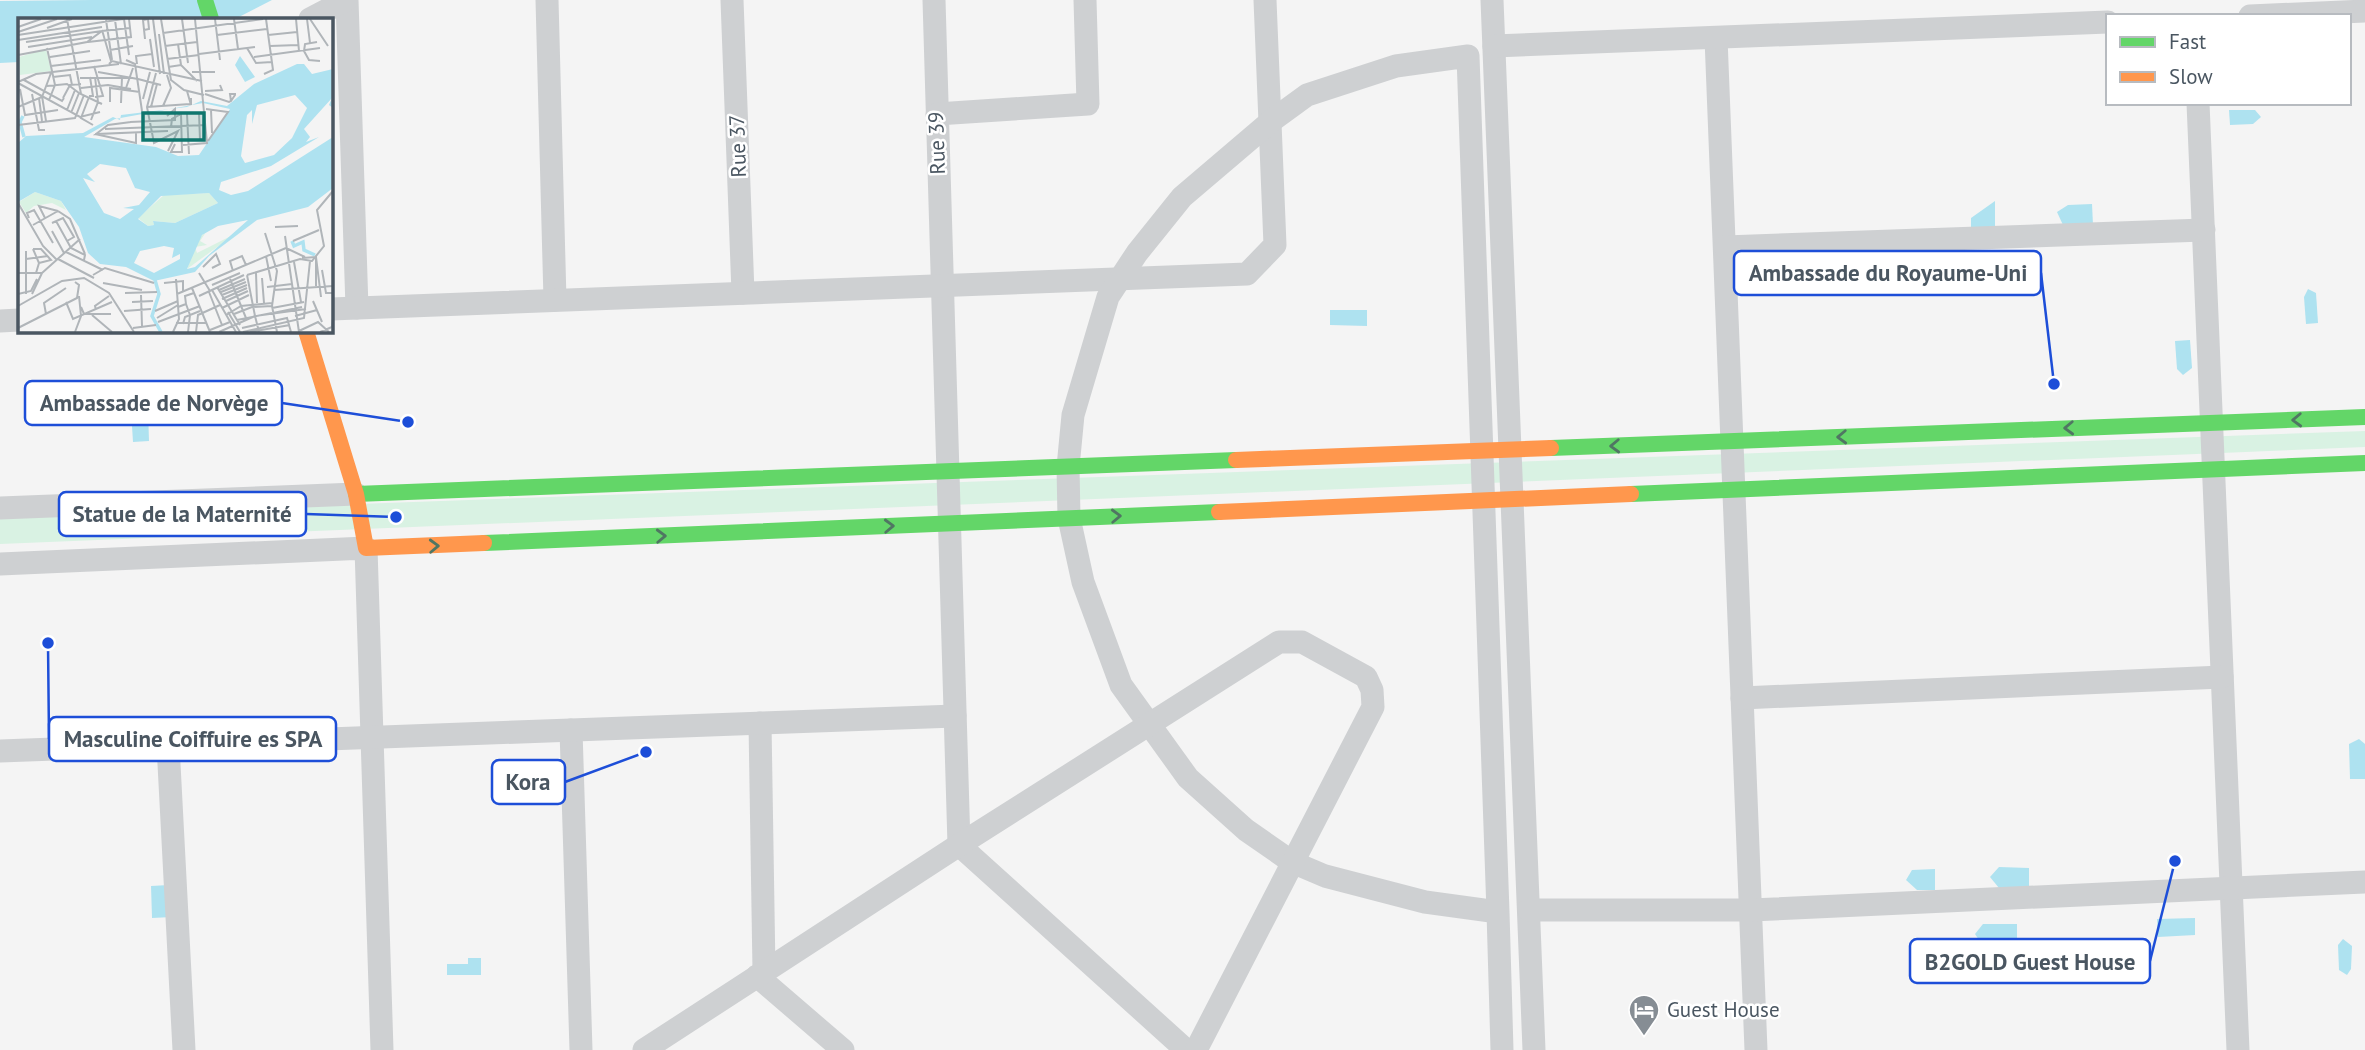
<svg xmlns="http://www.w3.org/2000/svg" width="2365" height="1050" font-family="'PT Sans',sans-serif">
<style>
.green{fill:#d9f2e3}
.water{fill:#aee2f0}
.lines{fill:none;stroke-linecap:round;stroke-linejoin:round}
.street{stroke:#ced0d2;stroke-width:23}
.fast{stroke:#63d668;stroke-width:16}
.slow{stroke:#ff974d;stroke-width:16}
.oneway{stroke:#507663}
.labels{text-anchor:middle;stroke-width:5;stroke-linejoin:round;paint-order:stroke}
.street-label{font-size:21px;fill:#4a5661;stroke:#fff}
.poi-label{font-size:21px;fill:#4a5661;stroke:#fff;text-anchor:start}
.inset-river{fill:none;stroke:#aee2f0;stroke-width:3.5}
.inset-road{fill:none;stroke:#b0b5b9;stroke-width:2}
.view{fill:#0f766e;fill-opacity:0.15;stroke:#0f766e;stroke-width:3.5}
.inset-edge{fill:none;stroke:#4a5661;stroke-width:3.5}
.leader{fill:none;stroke:#1d4ed8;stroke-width:2.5}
.callout-dot{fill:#1d4ed8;stroke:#fff;stroke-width:2.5}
.callout{fill:#fff;stroke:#1d4ed8;stroke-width:2.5}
.callout-label{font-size:23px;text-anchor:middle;font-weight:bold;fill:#4a5661}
</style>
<rect width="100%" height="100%" fill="#f4f4f4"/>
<polygon class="green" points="2365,431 2365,447 0,544 0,517"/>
<g class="water">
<polygon points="92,0 272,0 235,19 19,19 19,62 0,63 0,1"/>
<polygon points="2229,110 2255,110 2261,117 2253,124 2230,125"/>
<polygon points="1995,201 1995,229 1971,229 1971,218"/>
<polygon points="2092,204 2093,225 2063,225 2057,212 2068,205"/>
<polygon points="2308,289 2316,293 2318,323 2306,324 2304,297"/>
<polygon points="1330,310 1367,310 1367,326 1330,325"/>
<polygon points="2190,340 2192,368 2183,375 2177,369 2175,341"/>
<polygon points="148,410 149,441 133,442 131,411"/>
<polygon points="2359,739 2365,744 2365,779 2350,779 2349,744"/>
<polygon points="1999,867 2029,868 2029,888 1999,888 1990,877"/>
<polygon points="1935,869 1935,890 1917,890 1906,880 1912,870"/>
<polygon points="169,885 172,917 152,918 151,886"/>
<polygon points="2195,918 2195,935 2158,937 2157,919"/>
<polygon points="1983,924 2017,924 2017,942 1981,943 1975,934"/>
<polygon points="2343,939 2352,946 2351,969 2347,975 2339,970 2338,945"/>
<polygon points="468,958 481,958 481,975 447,975 447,964 468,964"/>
</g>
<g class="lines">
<g class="street">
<polyline points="347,0 357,308"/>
<polyline points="547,0 555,300"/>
<polyline points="732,0 743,293"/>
<polyline points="934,0 959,845 1186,1050"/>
<polyline points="1492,0 1534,1050"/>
<polyline points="2250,16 2365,11"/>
<polyline points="310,19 346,0"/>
<polyline points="1716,38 1756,1050"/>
<polyline points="1494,46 2108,22"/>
<polyline points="2198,103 2238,1050"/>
<polyline points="937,114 1088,104 1085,0"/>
<polyline points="1725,247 2204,230"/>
<polyline points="331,309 1247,274 1275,245 1265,0"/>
<polyline points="0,321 19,320"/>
<polyline points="0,508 356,494"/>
<polyline points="0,564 366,548 382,1050"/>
<polyline points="1742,698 2222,677"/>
<polyline points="760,723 764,971"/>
<polyline points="571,730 581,1050"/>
<polyline points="168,745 184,1050"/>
<polyline points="0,751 955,716"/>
<polyline points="1529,910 1751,910 2365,882"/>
<polyline points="1498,912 1425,902 1325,876 1292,862 1246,830 1188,778 1121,685 1083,582 1069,518 1068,467 1073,415 1108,297 1137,253 1182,197 1270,122 1307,95 1396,66 1468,56 1498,912 1502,1050"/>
<polyline points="757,976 843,1050"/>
<polyline points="644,1050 959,845 1279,642 1302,642 1366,677 1372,690 1373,707 1196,1050"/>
</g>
<g class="fast">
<polyline points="205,0 211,19"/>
<polyline points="1551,448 2365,417"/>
<polyline points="356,494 1236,460"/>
<polyline points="1631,494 2365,463"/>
<polyline points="484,543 1219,512"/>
</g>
<g class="slow">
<polyline points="306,331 356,494 366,548 484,543"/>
<polyline points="1236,460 1551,448"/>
<polyline points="1219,512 1631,494"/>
</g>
</g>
<defs><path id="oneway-chevron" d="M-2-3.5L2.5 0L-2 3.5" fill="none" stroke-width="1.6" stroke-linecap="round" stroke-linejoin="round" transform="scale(1.75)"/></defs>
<g class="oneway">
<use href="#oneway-chevron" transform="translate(2297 420) rotate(178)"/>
<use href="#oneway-chevron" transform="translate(2069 428) rotate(178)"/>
<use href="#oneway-chevron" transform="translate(1842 437) rotate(178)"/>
<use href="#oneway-chevron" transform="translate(1615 446) rotate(178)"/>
<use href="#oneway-chevron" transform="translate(1116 516) rotate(-2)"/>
<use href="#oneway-chevron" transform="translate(889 526) rotate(-2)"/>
<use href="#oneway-chevron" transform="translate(661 536) rotate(-2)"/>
<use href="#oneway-chevron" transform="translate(434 546) rotate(-2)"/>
</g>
<defs>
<g id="hotel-pin" transform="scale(1.575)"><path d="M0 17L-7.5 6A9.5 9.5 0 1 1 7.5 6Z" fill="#868d94" stroke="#fff"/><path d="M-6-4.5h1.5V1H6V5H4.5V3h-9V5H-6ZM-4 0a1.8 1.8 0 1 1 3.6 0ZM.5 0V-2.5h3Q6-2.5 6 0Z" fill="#fff"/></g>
</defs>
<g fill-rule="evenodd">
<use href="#hotel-pin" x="1644" y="1010"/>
</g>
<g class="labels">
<g class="street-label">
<text transform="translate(937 143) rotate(-92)" y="7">Rue 39</text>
<text transform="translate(738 146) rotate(-92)" y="7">Rue 37</text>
</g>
<g class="poi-label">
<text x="1667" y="1017">Guest House</text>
</g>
</g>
<g transform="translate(18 18)">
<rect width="315" height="315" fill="#f4f4f4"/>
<path d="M28 31 33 53 2 57 1 39ZM17 174 43 183 48 192 34 185 16 188 8 195 1 184ZM191 175 200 185 157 205 135 203 136 207 130 208 120 200 146 177ZM188 214 182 223 189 227 177 229 179 235 217 216 169 251 180 221Z" fill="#d9f2e3"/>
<path d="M222 38 237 59 227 64 217 47ZM279 46H286L294 56 315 51V90L311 87 314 80 286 111 292 119 288 124 301 119 253 148 203 164 201 172 213 177 230 173 315 119V170L290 189 239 202 191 238 177 254 136 263 108 249 82 246 70 235 61 209 43 183 17 174 0 184V125L8 118 65 115 95 99 102 102 103 97 169 89 183 83 209 88 236 66ZM277 77 289 90 274 120 256 137 227 145 223 138 229 97 234 92V106L239 87ZM185 85 212 91 181 137 160 138 138 129 66 119 97 101ZM82 146 108 150 117 170 132 174 121 187 105 190 116 191 102 201 86 195 65 160 77 164 69 156ZM191 175 200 185 157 205 135 203 136 207 130 208 120 201 143 178ZM230 202 177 249 169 251 184 217 200 208ZM146 228 156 230 154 240 162 236V241L136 255 116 245 122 233Z" fill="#aee2f0" fill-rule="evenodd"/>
<path class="inset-river" d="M5 98 2 104 6 119M274 223 276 228 285 224 286 232 297 237M137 262 141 276 134 298 143 314"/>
<path class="inset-road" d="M49 1 63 76M106 1 111 37M135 1 142 56M143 1 153 62 166 72 186 77M164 1 170 45M197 1 202 42M216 1 220 31M278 1 281 33M289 1 292 25M292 1 310 28M88 2 94 42M97 2 103 46M0 9 23 1M29 10 54 1M84 12 93 43M126 12 131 11 130 1 125 2 127 21M0 14 39 1M145 15 245 1M141 16 146 56M0 17 105 1M199 17 249 11M250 17 279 14M132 21 136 49M0 22 84 9M8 24 84 13M70 24 113 19 111 1M299 24 287 26 286 33 291 42 302 43M160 26 163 47M147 28 179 24M252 28 280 27M10 29 74 19M29 30 37 67 31 82M229 30 238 45 254 44M92 32 115 28M181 36 237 29M0 37 69 24 84 13 112 10M32 39 72 33M236 39 302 30M149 41 181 37M108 42 117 46 124 93M91 46 94 43 184 63M119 46 118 38 134 36M33 48 83 42M76 48 85 78 77 79M150 49 163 47 179 63M80 54 120 61M174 54H197M138 55 129 89 136 125 160 113 150 133M246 56 255 52 248 1M35 59 52 57 54 67M62 60H112M120 61 143 67M6 62 44 83 46 80M0 64 18 56 101 46M0 65 62 99 82 94M29 68 49 66 61 75M63 70 90 67 113 71M108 70 115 50M2 71 7 97 40 92M169 73 173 87V80M187 73 204 72 202 67M14 76 21 112H27M187 76 211 84 213 83 217 77V76H212L213 83M24 78 28 103M71 78H75L72 59M71 79 63 100 75 107M21 80 24 103M45 80 52 67 63 66M125 81 132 54M92 84V70L122 74M103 85 104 59M145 88 153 70 149 57M0 89 24 79 33 55M129 89 172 86M133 89 139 66M188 91 210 94 190 123M49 92 57 72M193 92 194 115M53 95 61 75 84 86M169 96 171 136M73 102 80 84 77 59M112 104 157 102V91L149 98M113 104 90 107 78 116 150 113M0 107 57 100 66 77M153 109 154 101 163 96 164 134H153L157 126M87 111 188 107M77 116 118 125V115M170 122H182L181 95M165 127 189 125 177 1M0 185 25 228 39 242M40 193 52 201 67 236M11 200 9 195 16 192 35 225M27 200 21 188 40 193M38 203 53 230 67 237 66 242M34 205 45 200 56 219 49 223M15 207 40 193M257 209 280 208M34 213 46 235M247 215 259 253 254 288 259 314M267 218 281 314M275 223 301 212M268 230 287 239M15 231H23L33 242 21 245M15 231 21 245 18 255M8 233V276M48 234 85 252M248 238 253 263M298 239 303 279M284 240 298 239V268M8 241 30 238M40 241 76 260M276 244 283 284M185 249 198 236 202 246 194 250M304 252 308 275H315M215 253 212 243 224 238 228 247M0 255H24L62 221M181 255 192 273M238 255 239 285M75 257 87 250 136 265M229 257 282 241 294 243 306 228 299 192 315 173M244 260 246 285M212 261 228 300M85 265 124 272M146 265 165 263V273M194 267 222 255M199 269 222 307M249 269 274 266M174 270 192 314M194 272 218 314M201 272 227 261M256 272 315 268M191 274 204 307M203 274 228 264M107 275 139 274M0 276 13 273 19 261M14 276 24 255M159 276 268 230M123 277 124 308M204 277 229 267M181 278 226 257M204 281 229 270M208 283 230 273M295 283 304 304M48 284 55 301 94 284M114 284 135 283M168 286 172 297 170 314M0 288 44 263 66 260 91 275 116 314M63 289 66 296H93M160 289 168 286 167 278 176 275M204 290 231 277M254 290 286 284M78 292 77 288 91 278M106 293 133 291M137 293 160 283M210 294 222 314M255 295 284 289M28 296 26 285 48 270M216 296 234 289 254 288M74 297 94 314M208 297 223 288 254 285M277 298 299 292M139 300 160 287M219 302 254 295M140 304 182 288M158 305H188M165 306 167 299 182 293M0 310 59 280 61 267 57 264M115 310 138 307M224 310 269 300 273 314M192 312 212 304M281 313 300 304 311 314M57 314 63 298 61 278M155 314 161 301 158 261M178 314 180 297 202 287M201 314 237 298 229 257M225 314 286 300 292 243M232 314 272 307M241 314 237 298 288 291M302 314 314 309 315 300"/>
<path class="view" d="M125 95H186V122H125Z"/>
<rect width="315" height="315" class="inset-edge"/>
</g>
<path class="leader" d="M2054 384L2041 273M408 422L282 403M396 517L306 514M48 643L49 739M646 752L565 782M2175 861L2150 961"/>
<g class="callout-dot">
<circle cx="2054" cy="384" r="7"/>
<circle cx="408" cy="422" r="7"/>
<circle cx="396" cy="517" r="7"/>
<circle cx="48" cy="643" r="7"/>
<circle cx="646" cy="752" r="7"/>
<circle cx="2175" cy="861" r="7"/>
</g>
<g class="callout">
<rect x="1734" y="251" width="307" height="44" rx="7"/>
<rect x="25" y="381" width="257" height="44" rx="7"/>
<rect x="59" y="492" width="247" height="44" rx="7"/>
<rect x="49" y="717" width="287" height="44" rx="7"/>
<rect x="492" y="760" width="73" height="44" rx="7"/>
<rect x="1910" y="939" width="240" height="44" rx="7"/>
</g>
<g class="callout-label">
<text x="1888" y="281">Ambassade du Royaume-Uni</text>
<text x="154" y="411">Ambassade de Norvège</text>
<text x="182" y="522">Statue de la Maternité</text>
<text x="193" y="747">Masculine Coiffuire es SPA</text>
<text x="528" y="790">Kora</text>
<text x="2030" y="970">B2GOLD Guest House</text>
</g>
<rect x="2106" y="14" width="245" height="91" fill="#ffffff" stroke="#b7bbc0" stroke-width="2"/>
<rect x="2120" y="37" width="35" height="10" fill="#63d668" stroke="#b7bbc0" stroke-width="2"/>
<text x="2169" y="49" font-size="21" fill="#4a5661">Fast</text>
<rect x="2120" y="72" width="35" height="10" fill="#ff974d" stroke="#b7bbc0" stroke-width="2"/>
<text x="2169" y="84" font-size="21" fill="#4a5661">Slow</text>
</svg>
